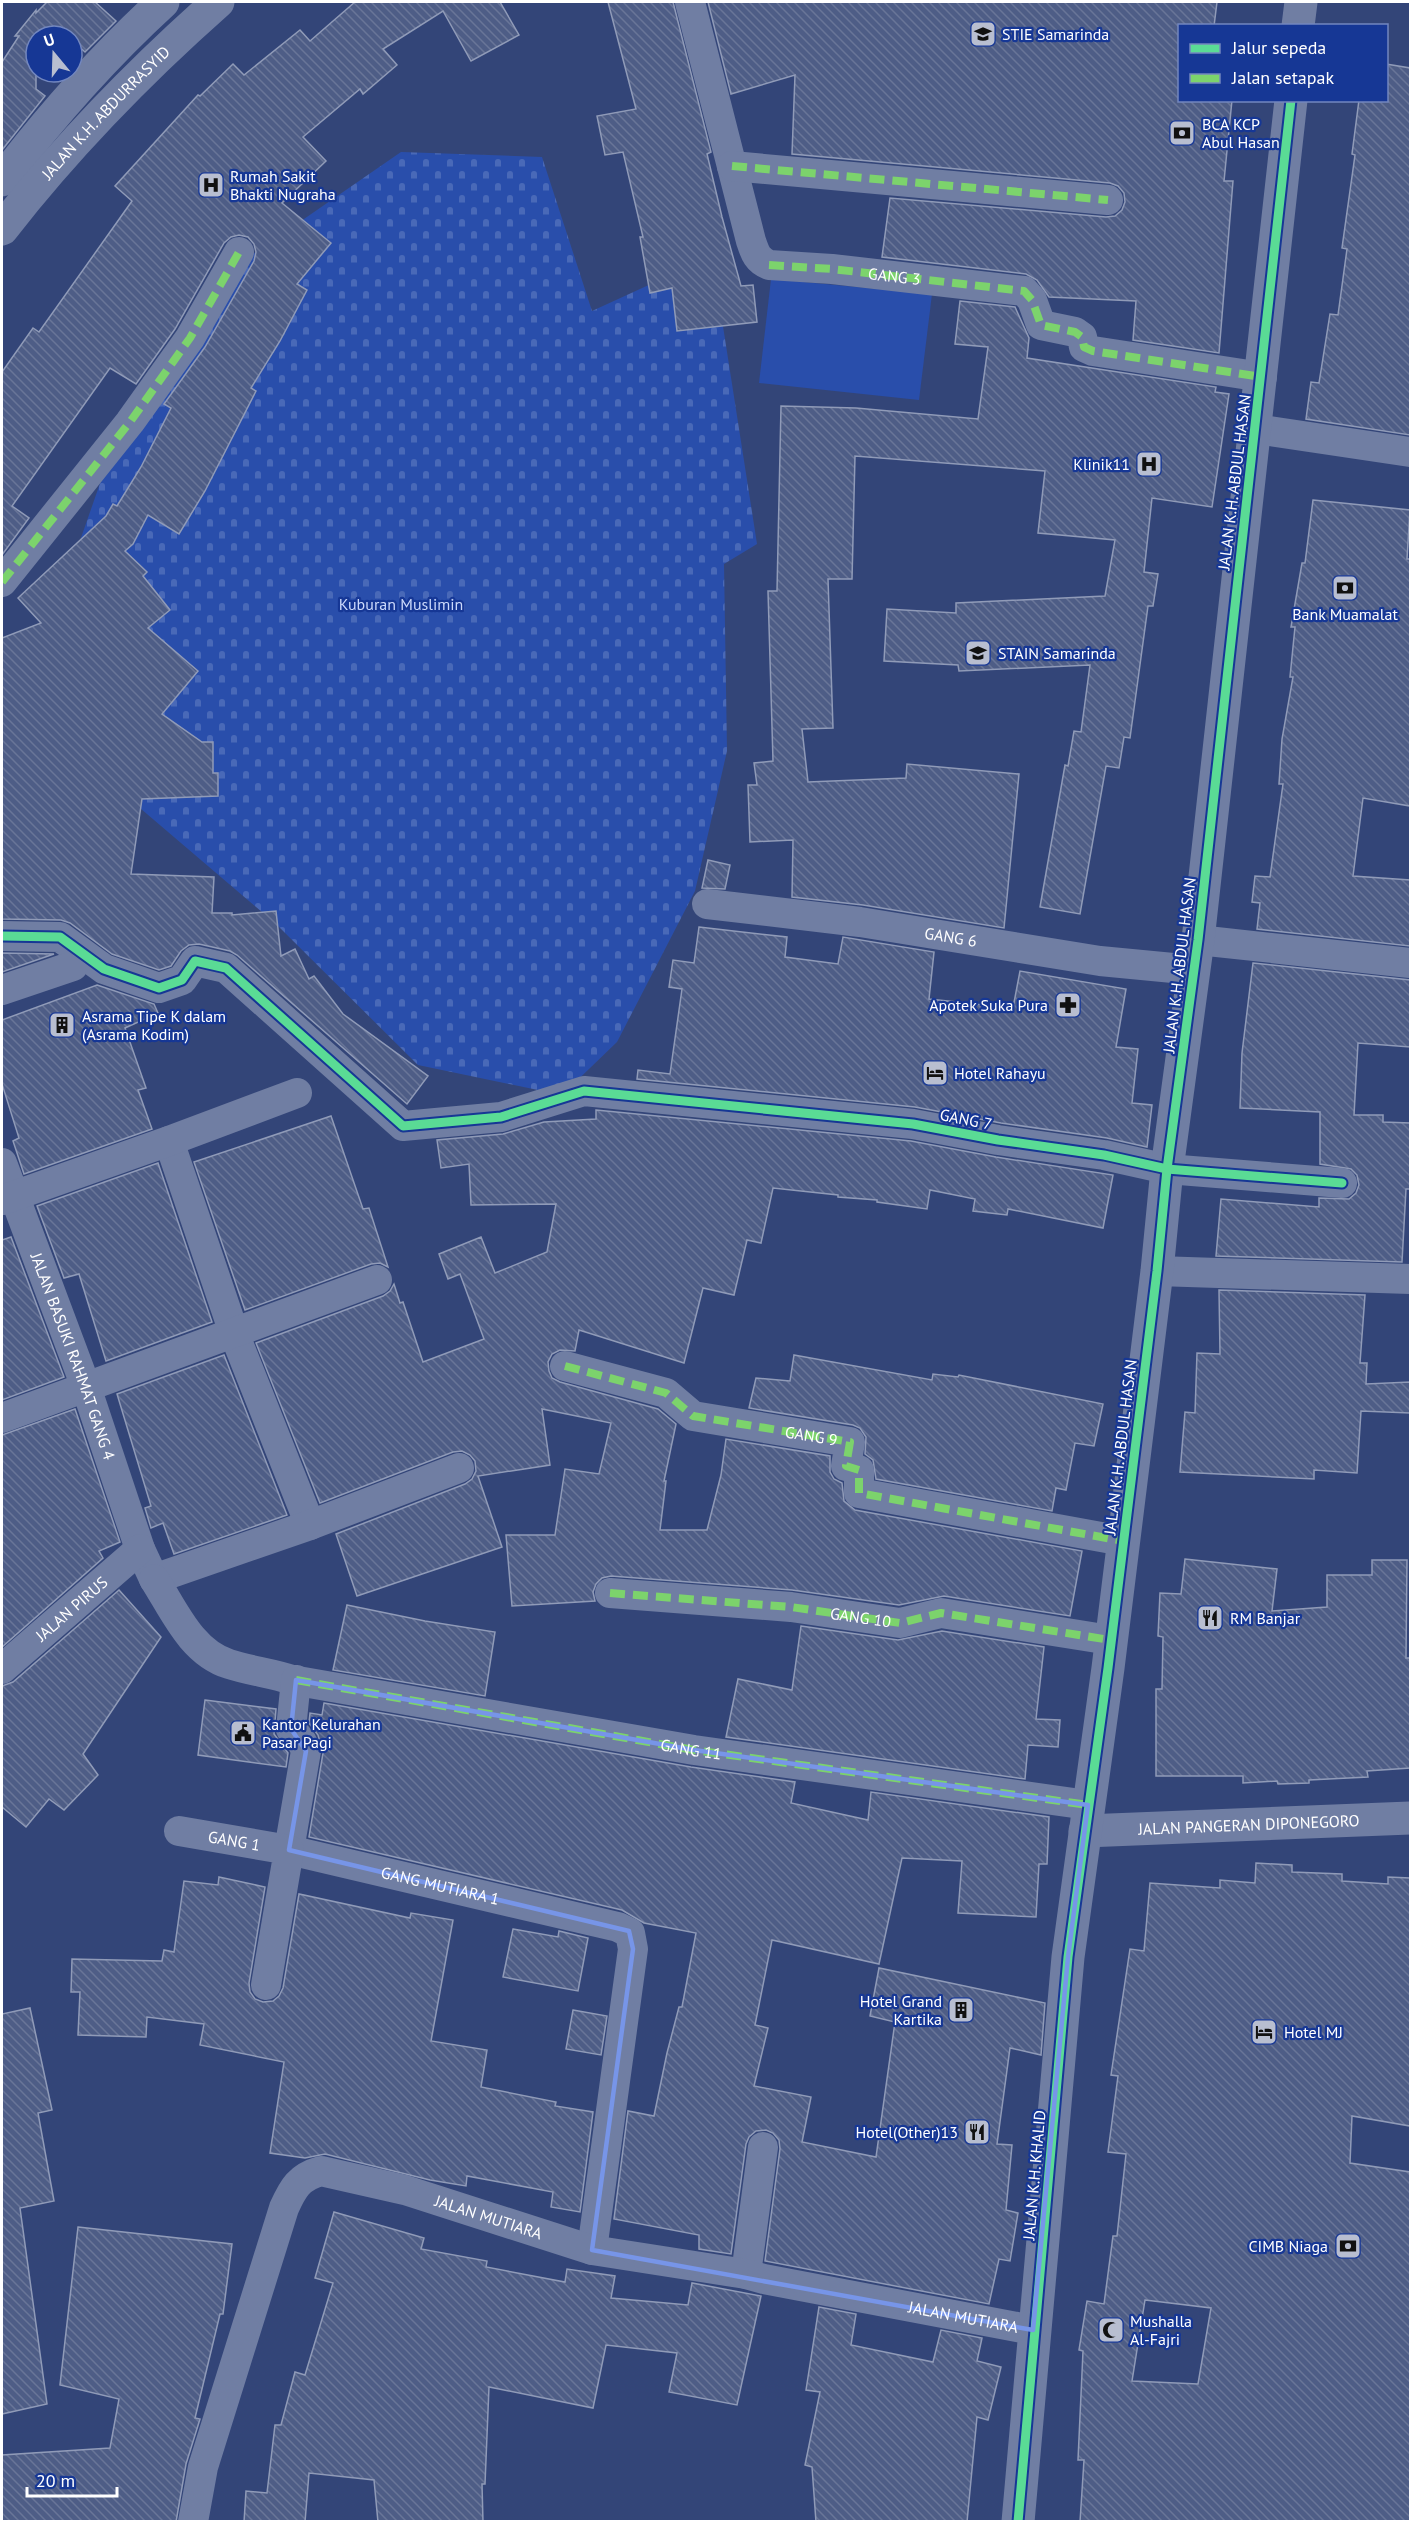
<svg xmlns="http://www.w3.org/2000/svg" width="1412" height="2523" font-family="'PT Sans',sans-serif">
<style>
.cemetery{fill:url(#cemetery-stones)}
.garden{fill:#294eab}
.building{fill:url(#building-back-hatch);stroke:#909bb8;stroke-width:1.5;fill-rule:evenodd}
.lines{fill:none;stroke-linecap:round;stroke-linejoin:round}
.minor{stroke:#707ea3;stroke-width:30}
.tertiary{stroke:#707ea3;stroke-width:33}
.quiet{stroke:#7cd36c;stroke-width:8;stroke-dasharray:15 8;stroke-linecap:butt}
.cycleway-casing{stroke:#163795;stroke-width:13}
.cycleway{stroke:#5adb95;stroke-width:9}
.marked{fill:none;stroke:#7795e8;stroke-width:4.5;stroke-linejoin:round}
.labels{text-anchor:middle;stroke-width:4.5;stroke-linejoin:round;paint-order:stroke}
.poi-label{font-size:16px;fill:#fff;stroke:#163795;text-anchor:start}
.street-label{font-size:16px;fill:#fff;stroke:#163795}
.park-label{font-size:16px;fill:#cddafc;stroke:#163795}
</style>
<defs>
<pattern id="cemetery-stones" width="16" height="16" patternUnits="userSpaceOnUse" patternTransform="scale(1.5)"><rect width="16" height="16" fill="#294eab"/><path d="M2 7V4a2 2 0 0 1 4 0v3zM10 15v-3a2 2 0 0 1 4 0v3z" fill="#4969b8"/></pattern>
<pattern id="building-back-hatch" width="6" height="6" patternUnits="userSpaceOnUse" patternTransform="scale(1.5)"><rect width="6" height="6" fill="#4e5d86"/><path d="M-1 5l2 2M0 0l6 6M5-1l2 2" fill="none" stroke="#697598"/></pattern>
</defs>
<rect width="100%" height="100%" fill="#334578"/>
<polygon class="cemetery" points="401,152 542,157 592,311 712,256 757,544 724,564 727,751 695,891 617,1042 562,1095 418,1065 276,924 113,785 54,615 118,432 230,270"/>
<polygon class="garden" points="771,279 932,294 919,400 759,383"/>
<g class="building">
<polygon points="47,2 95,2 116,21 85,52 72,40 72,36 36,36 36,89 45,96 2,150 2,62 19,36 15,36 36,10 36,13"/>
<polygon points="355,2 500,2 519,35 471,61 443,11 383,49 397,65 363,94 360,89 303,137 326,161 282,203 331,243 297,284 307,290 280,341 251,388 256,391 205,491 179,534 148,515 133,544 125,551 147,572 143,576 170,610 148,628 198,671 162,714 202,742 213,742 213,773 218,773 218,796 142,799 131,874 214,877 212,913 232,913 232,915 276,911 281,956 295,949 309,979 314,976 343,1014 428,1076 407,1104 237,955 230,951 199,944 189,945 181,951 171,966 159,970 112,954 70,923 61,920 2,919 2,638 41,623 18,598 106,516 113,504 117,506 141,467 171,408 164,404 205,347 254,261 256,252 254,244 248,237 239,235 231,237 224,243 175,329 136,384 110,368 12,506 29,518 2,555 2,372 33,328 39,332 132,201 115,186 198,95 200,96 233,64 244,75 300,30 310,41"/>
<polygon points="608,2 673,2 711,152 707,154 722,217 741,286 753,285 757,322 677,331 672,288 650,293 640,237 643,237 623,152 605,155 597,116 636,109"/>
<polygon points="708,2 1217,2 1214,26 1179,26 1179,100 1232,100 1224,181 1233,181 1219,353 1133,340 1136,301 1049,297 1037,280 1026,274 882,257 890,198 1106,217 1115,216 1122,210 1125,202 1124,193 1118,186 1110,183 792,154 795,75 731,94"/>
<polygon points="1386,64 1410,68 1410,435 1306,419 1311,382 1319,383 1330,314 1338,315 1347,249 1342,248 1355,155 1352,154 1359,100 1386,100"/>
<polygon points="960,301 1015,307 1029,338 1027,358 1216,387 1215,392 1229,394 1212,507 1152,498 1144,572 1158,574 1153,606 1148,606 1130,738 1124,737 1119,768 1106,766 1080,914 1040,907 1065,765 1068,766 1074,731 1081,732 1090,665 959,671 958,665 884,661 887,609 956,613 956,603 1105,596 1115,540 1038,533 1045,471 855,456 852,579 828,579 833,728 802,729 808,782 906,778 907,764 1019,774 1004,928 863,905 792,897 793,840 750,842 748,785 757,785 754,763 773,761 768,591 777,591 781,406 856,408 978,419 988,347 955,344"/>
<polygon points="1313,500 1410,510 1407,559 1410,559 1410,806 1363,798 1353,876 1410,880 1410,946 1257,929 1260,903 1252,902 1255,876 1270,877 1283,784 1279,784 1282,739 1293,677 1290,677 1295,627 1291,627 1302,563 1305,563"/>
<polygon points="708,860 730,865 725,889 702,888"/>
<polygon points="699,927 787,937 785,957 838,964 843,937 934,952 929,999 1013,1008 1020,971 1126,989 1116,1047 1138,1049 1132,1103 1152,1105 1147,1147 1107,1138 1001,1123 915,1107 637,1079 638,1070 670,1074 682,989 669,987 673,960 694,963"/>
<polygon points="2,953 54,954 2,972"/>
<polygon points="1253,963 1410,980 1410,1047 1358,1043 1354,1115 1383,1115 1383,1122 1410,1123 1410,1189 1406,1189 1402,1262 1216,1256 1221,1199 1319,1207 1319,1198 1349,1199 1356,1193 1359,1185 1357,1175 1351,1169 1320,1164 1320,1112 1240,1108 1242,1053"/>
<polygon points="97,985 154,1004 158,1013 125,1028 146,1088 138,1090 152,1129 24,1174 13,1141 19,1138 2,1084 2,1020"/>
<polygon points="596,1110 911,1141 996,1157 1113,1175 1103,1228 1008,1209 1007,1215 973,1211 975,1199 930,1190 927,1209 877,1202 877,1200 838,1197 838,1195 773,1188 761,1243 747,1240 734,1295 703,1288 684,1363 579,1330 575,1351 560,1350 552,1354 548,1362 549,1371 552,1378 560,1382 658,1409 676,1424 664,1481 666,1481 660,1530 707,1530 721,1475 726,1439 830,1456 830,1472 834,1479 842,1483 844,1501 855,1510 1082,1551 1070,1616 944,1596 899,1605 792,1590 611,1576 602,1578 596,1584 593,1592 595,1601 512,1606 506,1535 555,1535 565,1469 599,1474 611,1423 542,1409 550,1465 478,1476 502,1547 357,1596 336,1534 465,1484 472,1479 476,1471 475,1461 470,1455 462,1451 453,1452 320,1503 256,1343 383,1296 390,1291 394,1284 400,1303 403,1302 423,1362 484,1339 460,1274 448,1279 439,1254 481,1237 495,1273 547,1252 556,1204 471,1205 469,1164 441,1168 437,1140 503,1134 544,1122 596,1119"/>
<polygon points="331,1116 363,1209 369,1208 388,1267 380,1263 371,1264 245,1310 194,1162"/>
<polygon points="158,1163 212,1322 106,1361 79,1274 64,1278 37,1206"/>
<polygon points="11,1237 64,1377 2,1400 2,1240"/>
<polygon points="1219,1290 1365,1295 1360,1363 1367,1363 1366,1384 1410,1382 1410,1413 1361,1411 1357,1473 1314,1470 1314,1479 1180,1472 1185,1412 1195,1413 1197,1353 1220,1354"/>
<polygon points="224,1355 287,1515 174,1554 163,1523 151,1528 145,1508 151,1506 117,1394"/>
<polygon points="794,1355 932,1380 933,1374 958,1377 959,1375 1103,1404 1094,1446 1075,1443 1066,1490 1056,1488 1052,1511 876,1479 873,1460 865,1454 866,1437 860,1428 853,1425 749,1408 756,1378 790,1381"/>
<polygon points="75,1409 120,1542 99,1551 103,1558 2,1647 2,1435"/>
<polygon points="1185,1559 1277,1569 1272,1611 1327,1607 1327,1575 1372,1575 1372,1560 1407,1560 1406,1658 1410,1658 1410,1768 1367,1771 1368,1777 1309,1780 1309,1783 1278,1784 1277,1781 1243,1783 1243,1776 1156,1776 1156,1689 1162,1689 1163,1637 1158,1636 1160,1593 1181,1594"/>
<polygon points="119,1590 161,1637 83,1754 98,1775 64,1810 49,1799 26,1827 2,1807 2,1686 13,1682"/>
<polygon points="347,1605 425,1621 495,1632 485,1696 333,1670"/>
<polygon points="801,1626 898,1640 942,1631 1044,1647 1036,1719 1060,1720 1058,1747 1028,1745 1025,1779 726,1737 738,1679 792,1690"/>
<polygon points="205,1700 276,1709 274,1734 288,1753 286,1767 198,1755"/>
<polygon points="324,1703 691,1767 795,1782 791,1803 868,1820 871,1792 1049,1817 1047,1864 1039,1864 1036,1917 958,1913 962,1861 902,1858 879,1964 772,1940 755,2025 768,2028 754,2086 811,2097 802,2142 876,2157 895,2022 870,2016 879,1968 1045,2003 1041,2055 1010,2048 997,2144 1012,2145 1006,2210 1018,2213 1010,2261 999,2259 989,2304 765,2261 780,2149 779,2140 773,2133 766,2130 756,2131 749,2137 746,2144 731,2254 699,2249 699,2235 614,2219 628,2111 654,2116 667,2053 679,2007 682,2007 696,1933 644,1923 622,1910 309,1837 323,1753 318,1735 309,1723 310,1713 322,1715"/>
<path d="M1256 1863 1292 1865V1872L1342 1874V1881L1388 1884V1877L1410 1878V2126L1352 2116 1350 2163 1410 2172V2522H1080L1084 2460H1078L1083 2351 1079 2350 1087 2301 1104 2304 1113 2236H1117L1126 2154 1108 2152 1118 2076 1111 2075 1130 1949 1144 1951 1150 1883 1220 1888V1880L1255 1883ZM1145 2300 1211 2308 1198 2384 1132 2381Z"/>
<polygon points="219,1877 265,1887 249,1983 250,1992 255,1999 263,2002 273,2001 279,1996 283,1988 299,1894 410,1918 411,1913 453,1920 431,2041 487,2050 481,2087 556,2102 555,2106 593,2112 580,2212 551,2207 553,2192 467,2176 466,2186 430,2180 325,2154 305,2158 270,2153 284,2062 200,2045 204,2024 147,2017 146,2037 78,2035 80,1992 71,1992 72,1959 162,1961 164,1950 174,1952 184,1881 218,1885"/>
<polygon points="513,1929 558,1937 559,1931 588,1938 578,1991 503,1977"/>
<polygon points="30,2008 52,2110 38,2113 54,2201 20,2208 47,2404 2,2414 2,2014"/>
<polygon points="573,2010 607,2016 601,2055 566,2049"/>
<polygon points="334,2212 424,2238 421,2249 487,2261 486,2267 565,2282 567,2269 615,2276 611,2298 688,2305 692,2283 761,2296 737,2405 669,2392 677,2353 606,2345 593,2408 489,2387 485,2484 482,2484 483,2522 378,2522 374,2480 309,2473 305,2522 244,2522 246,2491 267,2493 275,2425 281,2425 295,2372 305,2375 333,2283 315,2278"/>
<polygon points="78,2227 232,2244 223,2314 220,2314 195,2418 200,2419 186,2464 176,2522 2,2522 2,2455 110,2448 119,2399 60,2385"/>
<polygon points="819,2307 856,2314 851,2345 933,2362 941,2330 982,2338 977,2361 1001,2367 988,2420 977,2417 967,2522 816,2522 812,2467 805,2465 820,2392 806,2390"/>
</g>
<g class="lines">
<g class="minor">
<path id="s1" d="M690 2 751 241C755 253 757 260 769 265L832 269 1024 291 1032 300 1041 325 1075 332 1082 337 1084 347 1093 351 1262 377"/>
<polyline points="732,166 1108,200"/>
<polyline points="1256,429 1410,452"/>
<polyline points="2,582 130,422 190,338 239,252"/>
<path id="s2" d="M707 904 860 922 1100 961 1194 970"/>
<polyline points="2,936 60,937 104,969 159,988 182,980 195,961 226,968 403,1126 501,1117 584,1091 913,1124 998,1140 1104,1155 1167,1169 1342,1183"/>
<polyline points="1198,940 1410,963"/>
<polyline points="2,990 73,966"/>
<polyline points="169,1141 234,1333 310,1525"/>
<path id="s3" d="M2 1163 86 1387 140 1549 154 1579 310 1525 459 1468"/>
<polyline points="2,1200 169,1141 297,1093"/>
<polyline points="1157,1271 1410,1279"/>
<polyline points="565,1366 666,1393 693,1416 850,1442 846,1466 859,1470 859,1493 1123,1541"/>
<polyline points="2,1418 377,1280"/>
<path id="s4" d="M154 1579C174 1610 191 1652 229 1664 250 1671 272 1673 292 1680L694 1750 1088 1805"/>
<polyline points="610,1593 791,1607 900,1623 941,1613 1110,1640"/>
<path id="s5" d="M2 1669 140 1549"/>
<path id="s6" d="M296 1680 291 1729 302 1742 306 1751 289 1850 618 1927 630 1933 633 1949 592 2250"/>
<path id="s7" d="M179 1831 289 1850 266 1985"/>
<polyline points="746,2274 763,2147"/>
<path id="s8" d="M193 2522 203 2467 284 2208C293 2188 299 2177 321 2171L405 2190 592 2250 746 2274 764 2279 1033 2330"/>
</g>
<g class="tertiary">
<polyline points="1298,26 1301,2"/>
<path d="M2 180C51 116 104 56 163 2"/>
<path id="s9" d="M2 229C66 147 140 71 218 2"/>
<path id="s10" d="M1085 1831 1410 1818"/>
<polyline points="1018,2522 1068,1957 1108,1668 1157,1271 1167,1169 1198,940 1291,100"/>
</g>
<g class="quiet">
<polyline points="732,166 1108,200"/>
<polyline points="769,265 832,269 1024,291 1032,300 1041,325 1075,332 1082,337 1084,347 1093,351 1262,377"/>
<polyline points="2,582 130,422 190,338 239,252"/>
<path id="s11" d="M565 1366 666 1393 693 1416 850 1442 846 1466 859 1470V1493L1123 1541"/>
<path id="s12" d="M610 1593 791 1607 900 1623 941 1613 1110 1640"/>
<polyline points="296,1680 694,1750 1088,1805"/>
</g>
<g class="cycleway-casing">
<g id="cycleway">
<polyline points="2,936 60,937 104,969 159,988 182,980 195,961 226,968 403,1126 501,1117 584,1091 913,1124 998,1140 1104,1155 1167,1169 1342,1183"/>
<polyline points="1018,2522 1068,1957 1108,1668 1157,1271 1167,1169 1198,940 1291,100"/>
</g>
</g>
<use href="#cycleway" class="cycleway"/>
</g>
<path class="marked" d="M296 1680 694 1750 1088 1805 1068 1957 1033 2330 592 2250 633 1949 629 1931 289 1850 306 1751 291 1729Z"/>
<defs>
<g id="university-square" transform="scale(1.35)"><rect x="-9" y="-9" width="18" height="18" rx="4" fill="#b8bed0" stroke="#163795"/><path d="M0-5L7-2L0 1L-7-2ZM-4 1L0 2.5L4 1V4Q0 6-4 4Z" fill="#111"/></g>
<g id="bank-square" transform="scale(1.35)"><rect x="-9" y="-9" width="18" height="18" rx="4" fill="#b8bed0" stroke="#163795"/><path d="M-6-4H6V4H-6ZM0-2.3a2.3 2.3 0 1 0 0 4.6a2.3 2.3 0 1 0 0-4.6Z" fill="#111"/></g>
<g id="hospital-square" transform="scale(1.35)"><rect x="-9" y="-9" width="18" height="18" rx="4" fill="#b8bed0" stroke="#163795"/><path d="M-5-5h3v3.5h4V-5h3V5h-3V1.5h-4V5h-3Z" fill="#111"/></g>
<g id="pharmacy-square" transform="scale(1.35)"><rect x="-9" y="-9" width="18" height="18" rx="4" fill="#b8bed0" stroke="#163795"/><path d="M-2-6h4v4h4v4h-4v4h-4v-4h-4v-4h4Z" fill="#111"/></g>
<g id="building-square" transform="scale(1.35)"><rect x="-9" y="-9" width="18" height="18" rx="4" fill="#b8bed0" stroke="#163795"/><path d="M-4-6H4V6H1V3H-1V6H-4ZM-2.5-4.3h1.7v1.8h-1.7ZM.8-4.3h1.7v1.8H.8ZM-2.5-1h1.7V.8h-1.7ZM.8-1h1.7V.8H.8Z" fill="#111"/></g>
<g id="hotel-square" transform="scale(1.35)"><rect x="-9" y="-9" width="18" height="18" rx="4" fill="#b8bed0" stroke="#163795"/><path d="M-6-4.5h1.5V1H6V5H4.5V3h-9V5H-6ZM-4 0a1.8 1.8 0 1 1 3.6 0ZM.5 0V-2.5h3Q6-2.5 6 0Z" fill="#111"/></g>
<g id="restaurant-square" transform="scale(1.35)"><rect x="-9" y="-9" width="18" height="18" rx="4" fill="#b8bed0" stroke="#163795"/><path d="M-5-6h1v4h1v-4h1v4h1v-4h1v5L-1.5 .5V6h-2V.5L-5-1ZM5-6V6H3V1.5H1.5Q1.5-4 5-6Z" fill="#111"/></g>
<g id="civic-square" transform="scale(1.35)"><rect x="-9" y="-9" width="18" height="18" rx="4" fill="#b8bed0" stroke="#163795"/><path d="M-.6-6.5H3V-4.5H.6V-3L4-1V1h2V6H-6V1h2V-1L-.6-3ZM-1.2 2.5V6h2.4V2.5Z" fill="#111"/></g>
<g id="mosque-square" transform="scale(1.35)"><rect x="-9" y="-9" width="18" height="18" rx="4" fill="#b8bed0" stroke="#163795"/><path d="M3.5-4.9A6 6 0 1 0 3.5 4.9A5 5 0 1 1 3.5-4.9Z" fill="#111"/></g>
</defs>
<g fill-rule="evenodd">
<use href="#university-square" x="983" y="34"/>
<use href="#bank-square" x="1182" y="133"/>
<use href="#hospital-square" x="211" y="185"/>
<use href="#hospital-square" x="1149" y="464"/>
<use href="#bank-square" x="1345" y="588"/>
<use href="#university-square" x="978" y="653"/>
<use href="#pharmacy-square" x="1068" y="1005"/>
<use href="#building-square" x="62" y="1025"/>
<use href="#hotel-square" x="935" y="1073"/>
<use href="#restaurant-square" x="1210" y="1618"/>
<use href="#civic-square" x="243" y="1733"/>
<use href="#building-square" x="961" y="2010"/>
<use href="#hotel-square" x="1264" y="2032"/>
<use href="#restaurant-square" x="977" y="2132"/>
<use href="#bank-square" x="1348" y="2246"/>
<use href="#mosque-square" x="1111" y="2330"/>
</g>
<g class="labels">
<g class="poi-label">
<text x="1002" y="40">STIE Samarinda</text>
<text x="1202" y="130">BCA KCP<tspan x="1202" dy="18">Abul Hasan</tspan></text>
<text x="230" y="182">Rumah Sakit<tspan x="230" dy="18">Bhakti Nugraha</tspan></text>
<text x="1130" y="470" text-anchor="end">Klinik11</text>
<text x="1345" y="620" text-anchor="middle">Bank Muamalat</text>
<text x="998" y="659">STAIN Samarinda</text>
<text x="1048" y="1011" text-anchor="end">Apotek Suka Pura</text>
<text x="82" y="1022">Asrama Tipe K dalam<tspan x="82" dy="18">(Asrama Kodim)</tspan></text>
<text x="954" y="1079">Hotel Rahayu</text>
<text x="1230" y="1624">RM Banjar</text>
<text x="262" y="1730">Kantor Kelurahan<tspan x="262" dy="18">Pasar Pagi</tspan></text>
<text x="942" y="2007" text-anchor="end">Hotel Grand<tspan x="942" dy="18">Kartika</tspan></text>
<text x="1284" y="2038">Hotel MJ</text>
<text x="958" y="2138" text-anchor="end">Hotel(Other)13</text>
<text x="1328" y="2252" text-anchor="end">CIMB Niaga</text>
<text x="1130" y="2327">Mushalla<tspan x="1130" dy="18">Al-Fajri</tspan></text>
</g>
<g class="street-label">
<text dy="6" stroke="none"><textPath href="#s9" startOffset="156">JALAN K.H. ABDURRASYID</textPath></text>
<text dy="6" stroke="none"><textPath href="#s1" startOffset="404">GANG 3</textPath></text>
<text transform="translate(1234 482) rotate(-83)" y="6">JALAN K.H. ABDUL HASAN</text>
<text dy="6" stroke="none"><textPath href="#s2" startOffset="246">GANG 6</textPath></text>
<text transform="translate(1179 965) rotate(-83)" y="6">JALAN K.H. ABDUL HASAN</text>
<text transform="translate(966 1119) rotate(11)" y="6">GANG 7</text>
<text dy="6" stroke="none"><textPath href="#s3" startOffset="206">JALAN BASUKI RAHMAT GANG 4</textPath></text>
<text dy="6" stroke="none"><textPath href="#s11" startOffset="260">GANG 9</textPath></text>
<text transform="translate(1120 1447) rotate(-83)" y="6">JALAN K.H. ABDUL HASAN</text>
<text dy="6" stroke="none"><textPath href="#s5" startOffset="92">JALAN PIRUS</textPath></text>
<text dy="6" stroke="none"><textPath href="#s12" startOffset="252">GANG 10</textPath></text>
<text dy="6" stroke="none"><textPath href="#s4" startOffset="586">GANG 11</textPath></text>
<text dy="6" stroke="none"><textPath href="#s10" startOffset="164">JALAN PANGERAN DIPONEGORO</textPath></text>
<text dy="6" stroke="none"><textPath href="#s7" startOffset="56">GANG 1</textPath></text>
<text dy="6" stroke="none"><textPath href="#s6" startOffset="332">GANG MUTIARA 1</textPath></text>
<text transform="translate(1034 2175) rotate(-85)" y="6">JALAN K.H. KHALID</text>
<text dy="6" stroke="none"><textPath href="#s8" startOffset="556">JALAN MUTIARA</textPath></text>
<text dy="6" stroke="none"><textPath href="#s8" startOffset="1042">JALAN MUTIARA</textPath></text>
</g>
<g class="park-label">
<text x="401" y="610">Kuburan Muslimin</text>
</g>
</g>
<rect width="1412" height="2523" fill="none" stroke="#ffffff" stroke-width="6"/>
<rect x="1178" y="24" width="210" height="78" fill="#163795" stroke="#7387bf" stroke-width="1.5"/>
<rect x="1190" y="44" width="30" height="9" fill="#5adb95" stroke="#7387bf" stroke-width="1.5"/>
<text x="1232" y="54" font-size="18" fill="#ffffff">Jalur sepeda</text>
<rect x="1190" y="74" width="30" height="9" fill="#7cd36c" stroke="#7387bf" stroke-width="1.5"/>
<text x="1232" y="84" font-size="18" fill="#ffffff">Jalan setapak</text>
<g transform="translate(54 54) rotate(341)"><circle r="28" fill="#163795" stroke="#7387bf" stroke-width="1.5"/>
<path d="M0-4.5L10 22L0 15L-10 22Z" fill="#b8bed0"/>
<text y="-9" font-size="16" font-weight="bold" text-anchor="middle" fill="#ffffff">U</text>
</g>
<path d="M27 2487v9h90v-9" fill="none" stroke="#ffffff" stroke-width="3"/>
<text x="36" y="2487" font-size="18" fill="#ffffff" stroke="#163795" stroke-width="4.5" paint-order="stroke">20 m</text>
</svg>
